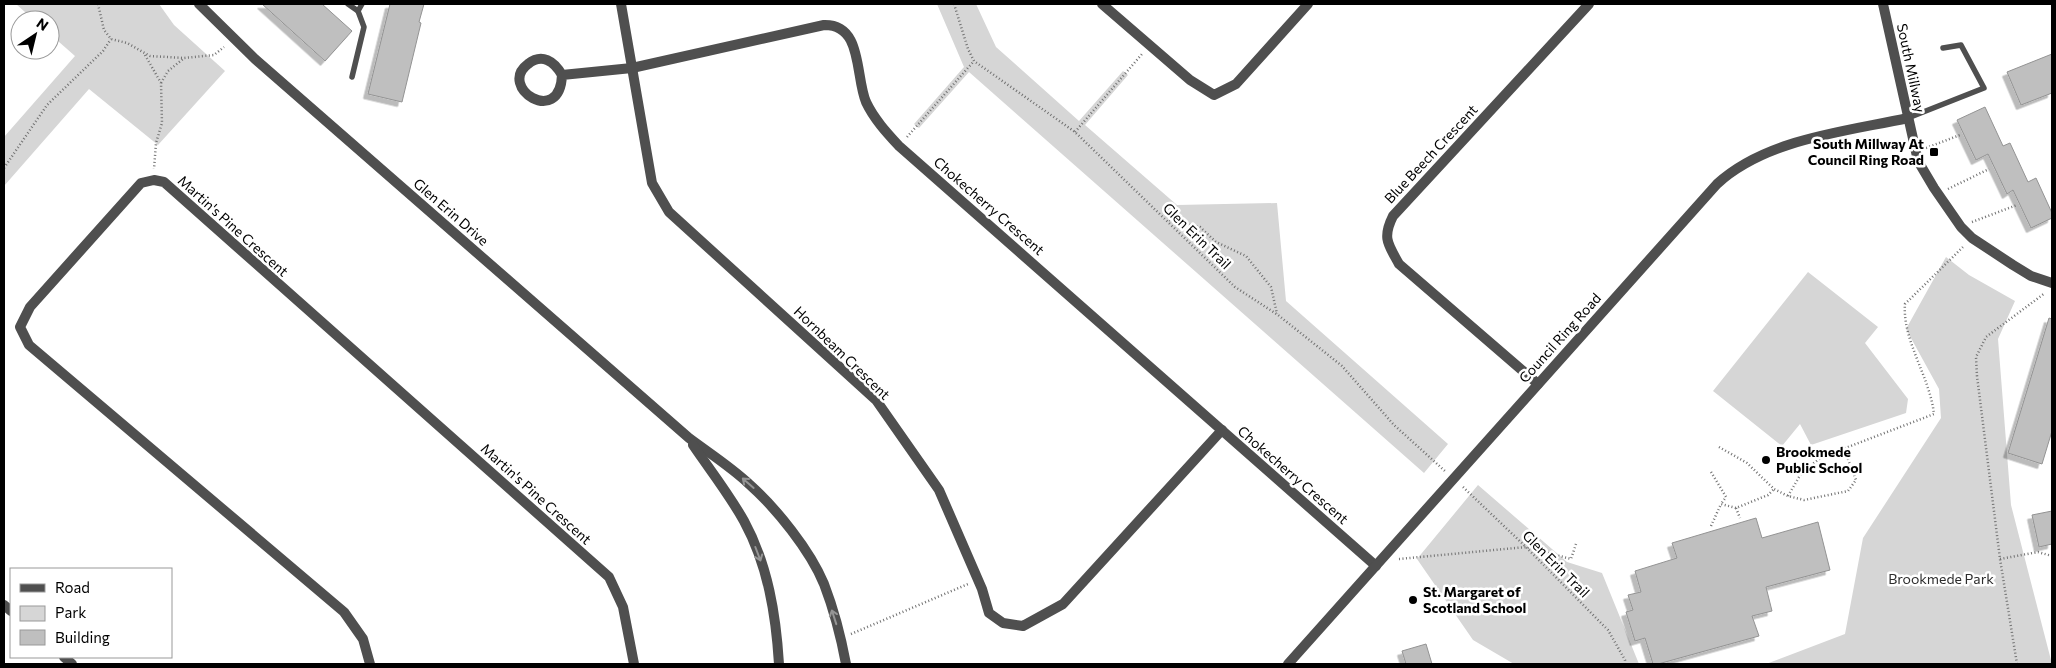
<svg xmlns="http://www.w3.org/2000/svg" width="2056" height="668" font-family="Commissioner,sans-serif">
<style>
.green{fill:#d6d6d6}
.building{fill:#bfbfbf;stroke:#939393;filter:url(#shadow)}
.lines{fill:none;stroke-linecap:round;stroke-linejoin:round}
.path{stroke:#717171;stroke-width:2.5;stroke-dasharray:1 2.5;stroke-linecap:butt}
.service{stroke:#4f4f4f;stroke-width:5.5}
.minor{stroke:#4f4f4f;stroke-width:10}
.tertiary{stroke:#4f4f4f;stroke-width:10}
.oneway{stroke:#959595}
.poi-dot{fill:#000;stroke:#fff;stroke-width:2}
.labels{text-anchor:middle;stroke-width:5;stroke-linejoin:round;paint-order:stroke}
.street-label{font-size:14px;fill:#000;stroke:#fff}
.poi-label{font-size:14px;font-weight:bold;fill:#000;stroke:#fff;text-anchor:start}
.park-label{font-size:14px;fill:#2d2d2d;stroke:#fff}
</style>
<defs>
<filter id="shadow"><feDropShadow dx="-4.5" dy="4.5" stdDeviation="0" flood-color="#0004"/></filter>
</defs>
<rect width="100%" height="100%" fill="#fff"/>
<g class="green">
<polygon points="16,4 159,4 174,25 225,71 158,145 89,89 4,186 4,137 75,56 50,34 50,20 34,20"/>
<polygon points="937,4 976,4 996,47 1079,121 1123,71 1128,75 1085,125 1177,205 1277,203 1286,301 1448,444 1424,473 969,72 919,128 914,124 964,67"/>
<polygon points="1946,257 1969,275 2015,301 1998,339 2011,505 2052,664 1766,664 1845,634 1863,538 1941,418 1939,389 1906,329"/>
<polygon points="1808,272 1878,327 1865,343 1908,399 1906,413 1811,445 1800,424 1782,446 1713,391"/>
<polygon points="1478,485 1567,562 1602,573 1639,664 1514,664 1473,640 1417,559"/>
</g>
<g class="building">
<polygon points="262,4 322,4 352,31 325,61"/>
<polygon points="390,4 424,4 419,22 421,23 402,102 368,94"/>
<polygon points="2052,54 2052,93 2021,105 2007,72"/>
<polygon points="1985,107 2003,146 2010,143 2028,182 2036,178 2052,213 2052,218 2031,228 2013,190 2007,194 1988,154 1976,160 1957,120"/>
<polygon points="2049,318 2052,319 2052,431 2042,464 2008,453"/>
<polygon points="2052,511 2052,544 2039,547 2032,515"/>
<polygon points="1756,518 1762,538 1818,522 1830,570 1766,587 1772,611 1752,616 1759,636 1658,664 1653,664 1645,638 1635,641 1626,612 1633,610 1628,595 1641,592 1635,571 1677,558 1672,543"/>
<polygon points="1426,644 1432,664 1406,664 1402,651"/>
</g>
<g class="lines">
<g class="path">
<polyline points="98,4 104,30 111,39 127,43 150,56 184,58 214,55 224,47"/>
<polyline points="954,4 968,49 974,61 1075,132 1235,287 1278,315 1342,366 1394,425 1446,472"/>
<polyline points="145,55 161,83 162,123 156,143 154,169"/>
<polyline points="161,83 168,71 183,59"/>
<polyline points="1075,132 1142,54"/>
<polyline points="907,137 974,61"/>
<polyline points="1926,148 1960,135"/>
<polyline points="4,168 47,105 103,51 111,39"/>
<polyline points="1948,189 1989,169"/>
<polyline points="1169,220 1200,227 1216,242 1246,256 1271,287 1277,314"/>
<polyline points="1972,222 2017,205"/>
<polyline points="1719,447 1747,463 1774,489 1788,496 1804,500 1848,491 1856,480 1844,449"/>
<polyline points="1711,472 1726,497 1721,504"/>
<polyline points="1463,487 1526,547 1608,630 1625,660 1625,664"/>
<path d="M1788 496 1802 472 1822 457 1934 414C1930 377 1902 340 1905 304L1964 246"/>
<polyline points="1736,508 1740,518"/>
<polyline points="1711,526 1721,504 1736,508 1768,495 1774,489"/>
<polyline points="1399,559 1526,547 1571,559 1576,544"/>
<polyline points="2000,559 2038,552 2052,556"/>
<polyline points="851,634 968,584"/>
<polyline points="2017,664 2000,559 1977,376 1976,357 1986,337 2045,293"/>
</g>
<g class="service">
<polyline points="348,4 358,11 362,4"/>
<polyline points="352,77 364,27 358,11"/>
<polyline points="1908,118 1984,88 1961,45 1943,48"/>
</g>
<g class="minor">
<polyline points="621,4 652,183 669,212 876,400 939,490 982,589 989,613 1003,623 1023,626 1063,604 1222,430"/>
<polyline points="1102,4 1190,80 1214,95 1236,84 1308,4"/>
<path d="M562 75C560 128 497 87 528 64 542 53 554 61 562 75L632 68 824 25C863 24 855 76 866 102 874 119 887 133 899 146L1376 566"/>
<path d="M1538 384 1399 264C1388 244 1382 238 1393 216L1589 4"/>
<polyline points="4,605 11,611"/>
<polyline points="64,657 72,664"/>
<polyline points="370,664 363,639 344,612 29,345 20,327 30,307 141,183 154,180 164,182 609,577 623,607 634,664"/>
</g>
<g class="tertiary">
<path d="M199 4 255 59 689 438C709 453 731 467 749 484 776 508 810 550 824 584 834 610 841 637 846 664"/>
<polyline points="1883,4 1918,161 1934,188 1961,227 1972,238 2013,265 2031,276 2052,283"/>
<path d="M693 445C710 470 729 494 744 521 768 565 776 615 779 664"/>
<path d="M1288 664 1717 184C1766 139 1844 132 1908 118"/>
</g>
</g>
<defs><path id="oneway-shaft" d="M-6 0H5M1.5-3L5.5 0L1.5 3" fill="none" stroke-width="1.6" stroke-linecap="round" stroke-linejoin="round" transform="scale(1.25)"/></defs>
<g class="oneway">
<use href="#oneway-shaft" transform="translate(748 483) rotate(-139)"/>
<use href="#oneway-shaft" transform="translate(758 554) rotate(69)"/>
<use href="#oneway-shaft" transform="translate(834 617) rotate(-108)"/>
</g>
<g class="poi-dot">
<rect x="1929" y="147" width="10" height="10" rx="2.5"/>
<circle cx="1766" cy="460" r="5"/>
<circle cx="1413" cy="600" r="5"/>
</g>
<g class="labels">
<g class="street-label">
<text transform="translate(1911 68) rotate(78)" y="5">South Millway</text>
<text transform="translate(1431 154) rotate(-47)" y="5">Blue Beech Crescent</text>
<text transform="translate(989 206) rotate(41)" y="5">Chokecherry Crescent</text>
<text transform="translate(451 212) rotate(41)" y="5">Glen Erin Drive</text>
<text transform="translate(233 226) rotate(42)" y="5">Martin's Pine Crescent</text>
<text transform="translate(1197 236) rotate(44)" y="5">Glen Erin Trail</text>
<text transform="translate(1560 338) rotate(-48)" y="5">Council Ring Road</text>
<text transform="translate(842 353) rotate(44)" y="5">Hornbeam Crescent</text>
<text transform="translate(1293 475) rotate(41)" y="5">Chokecherry Crescent</text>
<text transform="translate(536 494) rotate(42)" y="5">Martin's Pine Crescent</text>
<text transform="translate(1556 564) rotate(45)" y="5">Glen Erin Trail</text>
</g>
<g class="poi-label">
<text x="1924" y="149" text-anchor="end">South Millway At<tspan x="1924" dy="16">Council Ring Road</tspan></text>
<text x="1776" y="457">Brookmede<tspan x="1776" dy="16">Public School</tspan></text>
<text x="1423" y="597">St. Margaret of<tspan x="1423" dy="16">Scotland School</tspan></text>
</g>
<g class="park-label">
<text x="1941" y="584">Brookmede Park</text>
</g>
</g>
<rect width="2056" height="668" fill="none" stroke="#000000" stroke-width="10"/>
<rect x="10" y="568" width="162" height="90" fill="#ffffff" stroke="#999999"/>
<rect x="20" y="584" width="25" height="8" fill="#4f4f4f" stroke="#999999"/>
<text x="55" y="593" font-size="15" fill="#000000">Road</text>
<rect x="20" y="606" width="25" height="15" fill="#d6d6d6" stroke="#999999"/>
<text x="55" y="618" font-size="15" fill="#000000">Park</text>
<rect x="20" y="630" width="25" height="15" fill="#bfbfbf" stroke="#999999"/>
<text x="55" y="643" font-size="15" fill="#000000">Building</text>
<g transform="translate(35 35) rotate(35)"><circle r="24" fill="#ffffff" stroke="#999999"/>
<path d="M0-4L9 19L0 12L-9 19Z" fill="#000000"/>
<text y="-8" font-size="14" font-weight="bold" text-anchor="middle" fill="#000000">N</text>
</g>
</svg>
